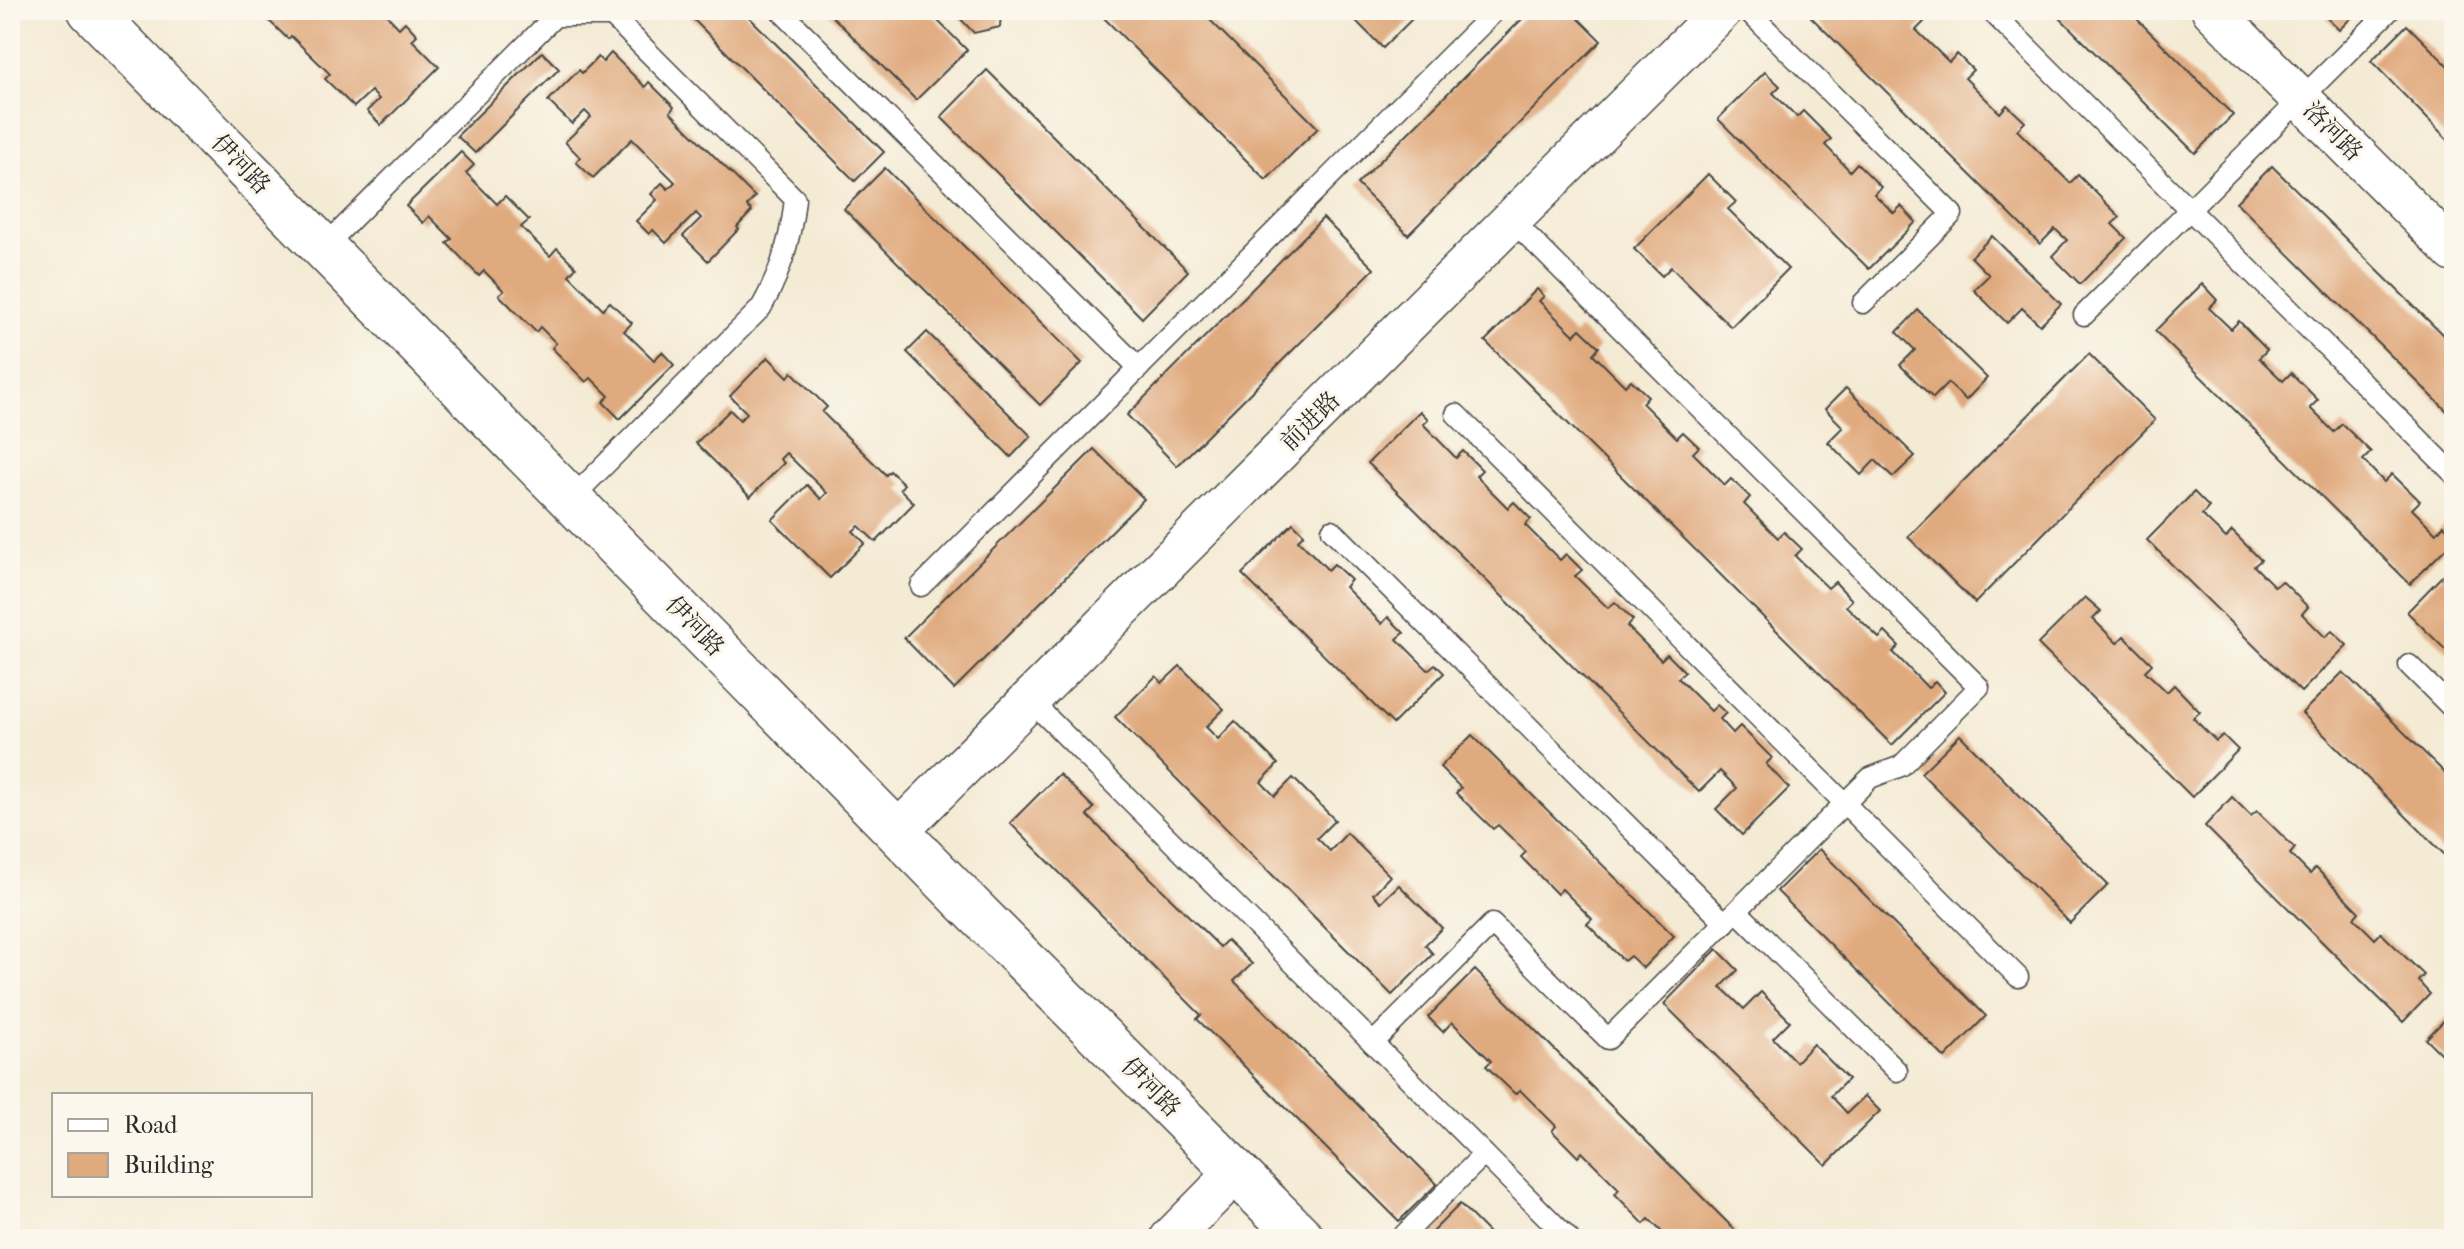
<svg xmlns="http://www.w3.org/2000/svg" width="2464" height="1249" font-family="'IM FELL French Canon','Noto Serif SC',serif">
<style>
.building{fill:#e0aa7f}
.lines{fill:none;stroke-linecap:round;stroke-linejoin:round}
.service-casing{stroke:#494844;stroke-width:23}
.minor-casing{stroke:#494844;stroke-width:43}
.tertiary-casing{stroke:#494844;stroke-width:47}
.service{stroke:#fff;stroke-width:20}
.minor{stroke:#fff;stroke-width:40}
.tertiary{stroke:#fff;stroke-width:44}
.labels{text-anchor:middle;stroke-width:6;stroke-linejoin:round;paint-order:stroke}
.street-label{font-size:24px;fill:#2b2b2b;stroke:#fbf7ec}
</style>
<rect width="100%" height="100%" fill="#fbf7ec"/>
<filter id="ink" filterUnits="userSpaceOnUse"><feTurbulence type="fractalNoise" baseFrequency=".0125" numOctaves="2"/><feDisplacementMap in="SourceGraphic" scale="16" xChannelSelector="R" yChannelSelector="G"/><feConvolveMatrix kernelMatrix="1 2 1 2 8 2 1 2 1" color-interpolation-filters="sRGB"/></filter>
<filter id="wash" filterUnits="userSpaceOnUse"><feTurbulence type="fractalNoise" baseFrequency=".006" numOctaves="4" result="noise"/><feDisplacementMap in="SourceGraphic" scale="32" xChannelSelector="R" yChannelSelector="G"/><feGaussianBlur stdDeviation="1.8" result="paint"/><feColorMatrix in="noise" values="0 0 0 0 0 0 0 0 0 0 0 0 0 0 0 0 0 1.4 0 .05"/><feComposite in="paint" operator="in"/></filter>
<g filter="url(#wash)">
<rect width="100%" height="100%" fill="#f4ebd5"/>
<g id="blocks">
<g class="building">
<polygon points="264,10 382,10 399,28 405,22 417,35 412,40 439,67 381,125 367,111 379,99 371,91 354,107 325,79 330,74 291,36 288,39 261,13"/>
<polygon points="684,10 742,10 884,152 855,181"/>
<polygon points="826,10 927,10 967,50 916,100"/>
<polygon points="952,10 1001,10 1000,27 974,33"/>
<polygon points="1096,10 1200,10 1318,128 1266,180"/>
<polygon points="1345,10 1403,10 1412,19 1383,48"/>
<polygon points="1531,10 1570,10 1601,41 1408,235 1357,184"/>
<polygon points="1818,10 1896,10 1899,13 1902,10 1912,10 1924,22 1916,30 1949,62 1957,54 1973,70 1965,78 2000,113 2007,105 2025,122 2017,130 2070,183 2078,175 2120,217 2112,224 2126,238 2080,284 2052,256 2067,240 2055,229 2040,244 1811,17"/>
<polygon points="2052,10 2128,10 2233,115 2195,153"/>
<polygon points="2319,10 2359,10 2339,30"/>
<polygon points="2407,25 2454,72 2454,146 2371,61"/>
<polygon points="542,52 559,69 475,153 457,136"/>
<polygon points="611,53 645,87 649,82 674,107 670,112 755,197 747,206 752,211 737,227 739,229 708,261 683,236 701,218 696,213 666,243 653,230 649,234 636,221 657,200 651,194 662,183 668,189 675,182 632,139 593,178 576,162 580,157 565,142 591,117 585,111 572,124 548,101 579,70 582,73 598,57 603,62"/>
<polygon points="987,70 1188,271 1142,318 941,117"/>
<polygon points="1765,72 1780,86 1773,93 1797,117 1803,111 1831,139 1825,145 1850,171 1857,163 1881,187 1874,194 1894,213 1901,206 1916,222 1869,269 1718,119"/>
<polygon points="461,152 474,165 466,173 497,204 505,196 529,220 521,227 550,256 557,248 576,267 569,275 603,309 610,302 632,323 624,331 654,360 662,352 674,365 620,419 603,402 609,396 591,378 586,382 552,348 556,343 540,327 536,332 499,295 504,291 484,271 479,276 447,243 452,239 429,216 423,223 406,206"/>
<polygon points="2272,166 2454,346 2454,418 2236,202"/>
<polygon points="885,168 1082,363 1040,405 844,209"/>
<polygon points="1708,174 1736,202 1728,209 1788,269 1731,327 1671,267 1662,276 1634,249"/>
<polygon points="1323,218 1374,269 1177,466 1127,415"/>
<polygon points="1992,236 2061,304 2040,325 2022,308 2007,323 1974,290 1989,275 1971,257"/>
<polygon points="2202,284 2217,300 2209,308 2231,329 2239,321 2267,350 2259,358 2283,381 2291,373 2318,400 2310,408 2334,432 2342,424 2371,452 2363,460 2384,482 2392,474 2420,501 2412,509 2436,533 2444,525 2454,535 2454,540 2410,584 2155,331"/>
<polygon points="1537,289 1544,296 1539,301 1574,335 1580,329 1599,347 1593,354 1625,386 1631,380 1648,396 1642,403 1677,438 1683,432 1699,447 1693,453 1725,485 1731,479 1750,497 1744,504 1778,538 1784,532 1802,549 1795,556 1828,588 1835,582 1852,600 1846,606 1879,638 1885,632 1899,646 1893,652 1928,688 1935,681 1945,692 1892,745 1485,341"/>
<polygon points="1918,310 1987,378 1966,400 1948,383 1933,398 1900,365 1915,350 1897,332"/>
<polygon points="927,332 1031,436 1011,457 907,352"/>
<polygon points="2089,354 2155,420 1975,603 1908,537"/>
<polygon points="768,357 788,377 792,372 827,407 822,412 886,475 890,471 904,484 900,489 914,503 876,542 859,526 853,531 865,543 830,578 772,520 807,485 821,499 827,493 786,453 780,459 784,463 750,497 696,443 730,410 740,420 747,413 730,396"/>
<polygon points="1846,388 1915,456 1893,477 1875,460 1861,475 1828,442 1843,427 1825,409"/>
<polygon points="1420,411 1428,419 1423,424 1456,458 1463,451 1482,470 1476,476 1508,508 1514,502 1531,519 1525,525 1560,560 1566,554 1582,570 1575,576 1608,608 1615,602 1633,620 1627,626 1661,660 1667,654 1685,672 1678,678 1711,711 1717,705 1726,713 1720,719 1733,733 1740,726 1772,758 1766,764 1789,788 1742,835 1716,809 1737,788 1720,771 1699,792 1368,463"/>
<polygon points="1094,449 1144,499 954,689 904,638"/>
<polygon points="2194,492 2209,507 2202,515 2226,538 2232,531 2261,560 2254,566 2275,587 2282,581 2308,607 2302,614 2325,637 2332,631 2347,645 2301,692 2147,540"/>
<polygon points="1293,523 1304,534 1298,540 1328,570 1334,564 1351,580 1345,587 1382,624 1388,617 1404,633 1397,639 1428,670 1435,664 1444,673 1393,724 1242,574"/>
<polygon points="2448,570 2454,576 2454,658 2407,612"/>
<polygon points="2085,597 2101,611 2093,619 2117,643 2124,636 2152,664 2145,671 2167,692 2174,685 2200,712 2193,718 2216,741 2223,735 2238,750 2192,797 2038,644"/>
<polygon points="1180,666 1224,709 1206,727 1218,739 1235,721 1278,764 1261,782 1275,796 1293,778 1335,820 1317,838 1330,851 1347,833 1390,876 1373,894 1381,902 1399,885 1442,928 1425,945 1433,954 1392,995 1115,717 1156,676 1162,683"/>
<polygon points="2343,672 2454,782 2454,864 2302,713"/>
<polygon points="1472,735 1674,936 1643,968 1630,956 1624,961 1587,924 1592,919 1562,889 1557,894 1521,857 1526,852 1498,825 1493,829 1456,793 1461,788 1440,767"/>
<polygon points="1960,735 2108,885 2070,923 1921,773"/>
<polygon points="1059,774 1094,808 1087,815 1220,947 1227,940 1252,964 1234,981 1437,1184 1399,1221 1197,1019 1201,1015 1010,823"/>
<polygon points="2232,797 2251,816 2257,811 2295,848 2290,854 2310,874 2316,868 2359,912 2354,918 2375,939 2381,933 2424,975 2418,981 2430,994 2403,1022 2205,826"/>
<polygon points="1819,849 1986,1016 1945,1058 1777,891"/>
<polygon points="1717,949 1738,970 1721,987 1744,1009 1761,992 1790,1021 1773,1038 1796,1062 1813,1044 1848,1079 1831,1096 1847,1113 1865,1096 1880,1111 1826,1165 1664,1004"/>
<polygon points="1475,970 1736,1231 1728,1239 1669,1239 1649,1219 1644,1224 1615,1194 1619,1189 1582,1152 1578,1157 1552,1131 1556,1126 1520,1090 1515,1094 1486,1066 1491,1061 1452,1022 1443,1032 1428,1017"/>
<polygon points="2454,1010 2454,1067 2426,1039"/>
<polygon points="1460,1204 1495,1239 1425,1239"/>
</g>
</g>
</g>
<g filter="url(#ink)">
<use href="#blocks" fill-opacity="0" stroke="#494844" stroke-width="2"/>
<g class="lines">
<g class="service-casing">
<g id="service">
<polyline points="780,10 1139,368"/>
<polyline points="1747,10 1952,214 1863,303"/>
<polyline points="1990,10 2454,474"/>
<polyline points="323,248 555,16 612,16"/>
<polyline points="2084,315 2390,10"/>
<polyline points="1456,414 2018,977"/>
<path d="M571 499 761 308C781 273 791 239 795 199L612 16 610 10"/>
<polyline points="1332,530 1725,923"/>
<polyline points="921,586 1496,10"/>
<polyline points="2409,665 2454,710"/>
<polyline points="1030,700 1569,1239"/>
<polyline points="1737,911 1897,1071"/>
<polyline points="1373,1043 1492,924 1608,1039 1870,778 1901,766 1979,687 1512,220"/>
<polyline points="1400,1239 1484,1154"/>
</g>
</g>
<g class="minor-casing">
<g id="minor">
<polyline points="2212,10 2454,252"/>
<polyline points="897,832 1722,10"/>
<polyline points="1170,1239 1236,1172"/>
</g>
</g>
<g class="tertiary-casing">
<polyline id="tertiary" points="90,10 963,899 1303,1239"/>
</g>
<use href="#service" class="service"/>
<use href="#minor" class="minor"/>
<use href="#tertiary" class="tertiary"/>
</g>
</g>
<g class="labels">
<g class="street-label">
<text transform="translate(2333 131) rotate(45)" y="8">洛河路</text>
<text transform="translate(241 164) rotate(46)" y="8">伊河路</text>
<text transform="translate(1310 421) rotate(-45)" y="8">前进路</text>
<text transform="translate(695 626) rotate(46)" y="8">伊河路</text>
<text transform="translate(1151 1087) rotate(45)" y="8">伊河路</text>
</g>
</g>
<rect width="2464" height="1249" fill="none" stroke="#fbf7ec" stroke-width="40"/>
<rect x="52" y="1093" width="260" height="104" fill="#fbf7ec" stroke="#a8a59f" stroke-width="2"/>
<rect x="68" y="1119" width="40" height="12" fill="#ffffff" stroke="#a8a59f" stroke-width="2"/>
<text x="124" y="1133" font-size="24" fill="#2b2b2b">Road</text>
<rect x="68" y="1153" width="40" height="24" fill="#e0aa7f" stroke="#a8a59f" stroke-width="2"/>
<text x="124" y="1173" font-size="24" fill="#2b2b2b">Building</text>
</svg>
